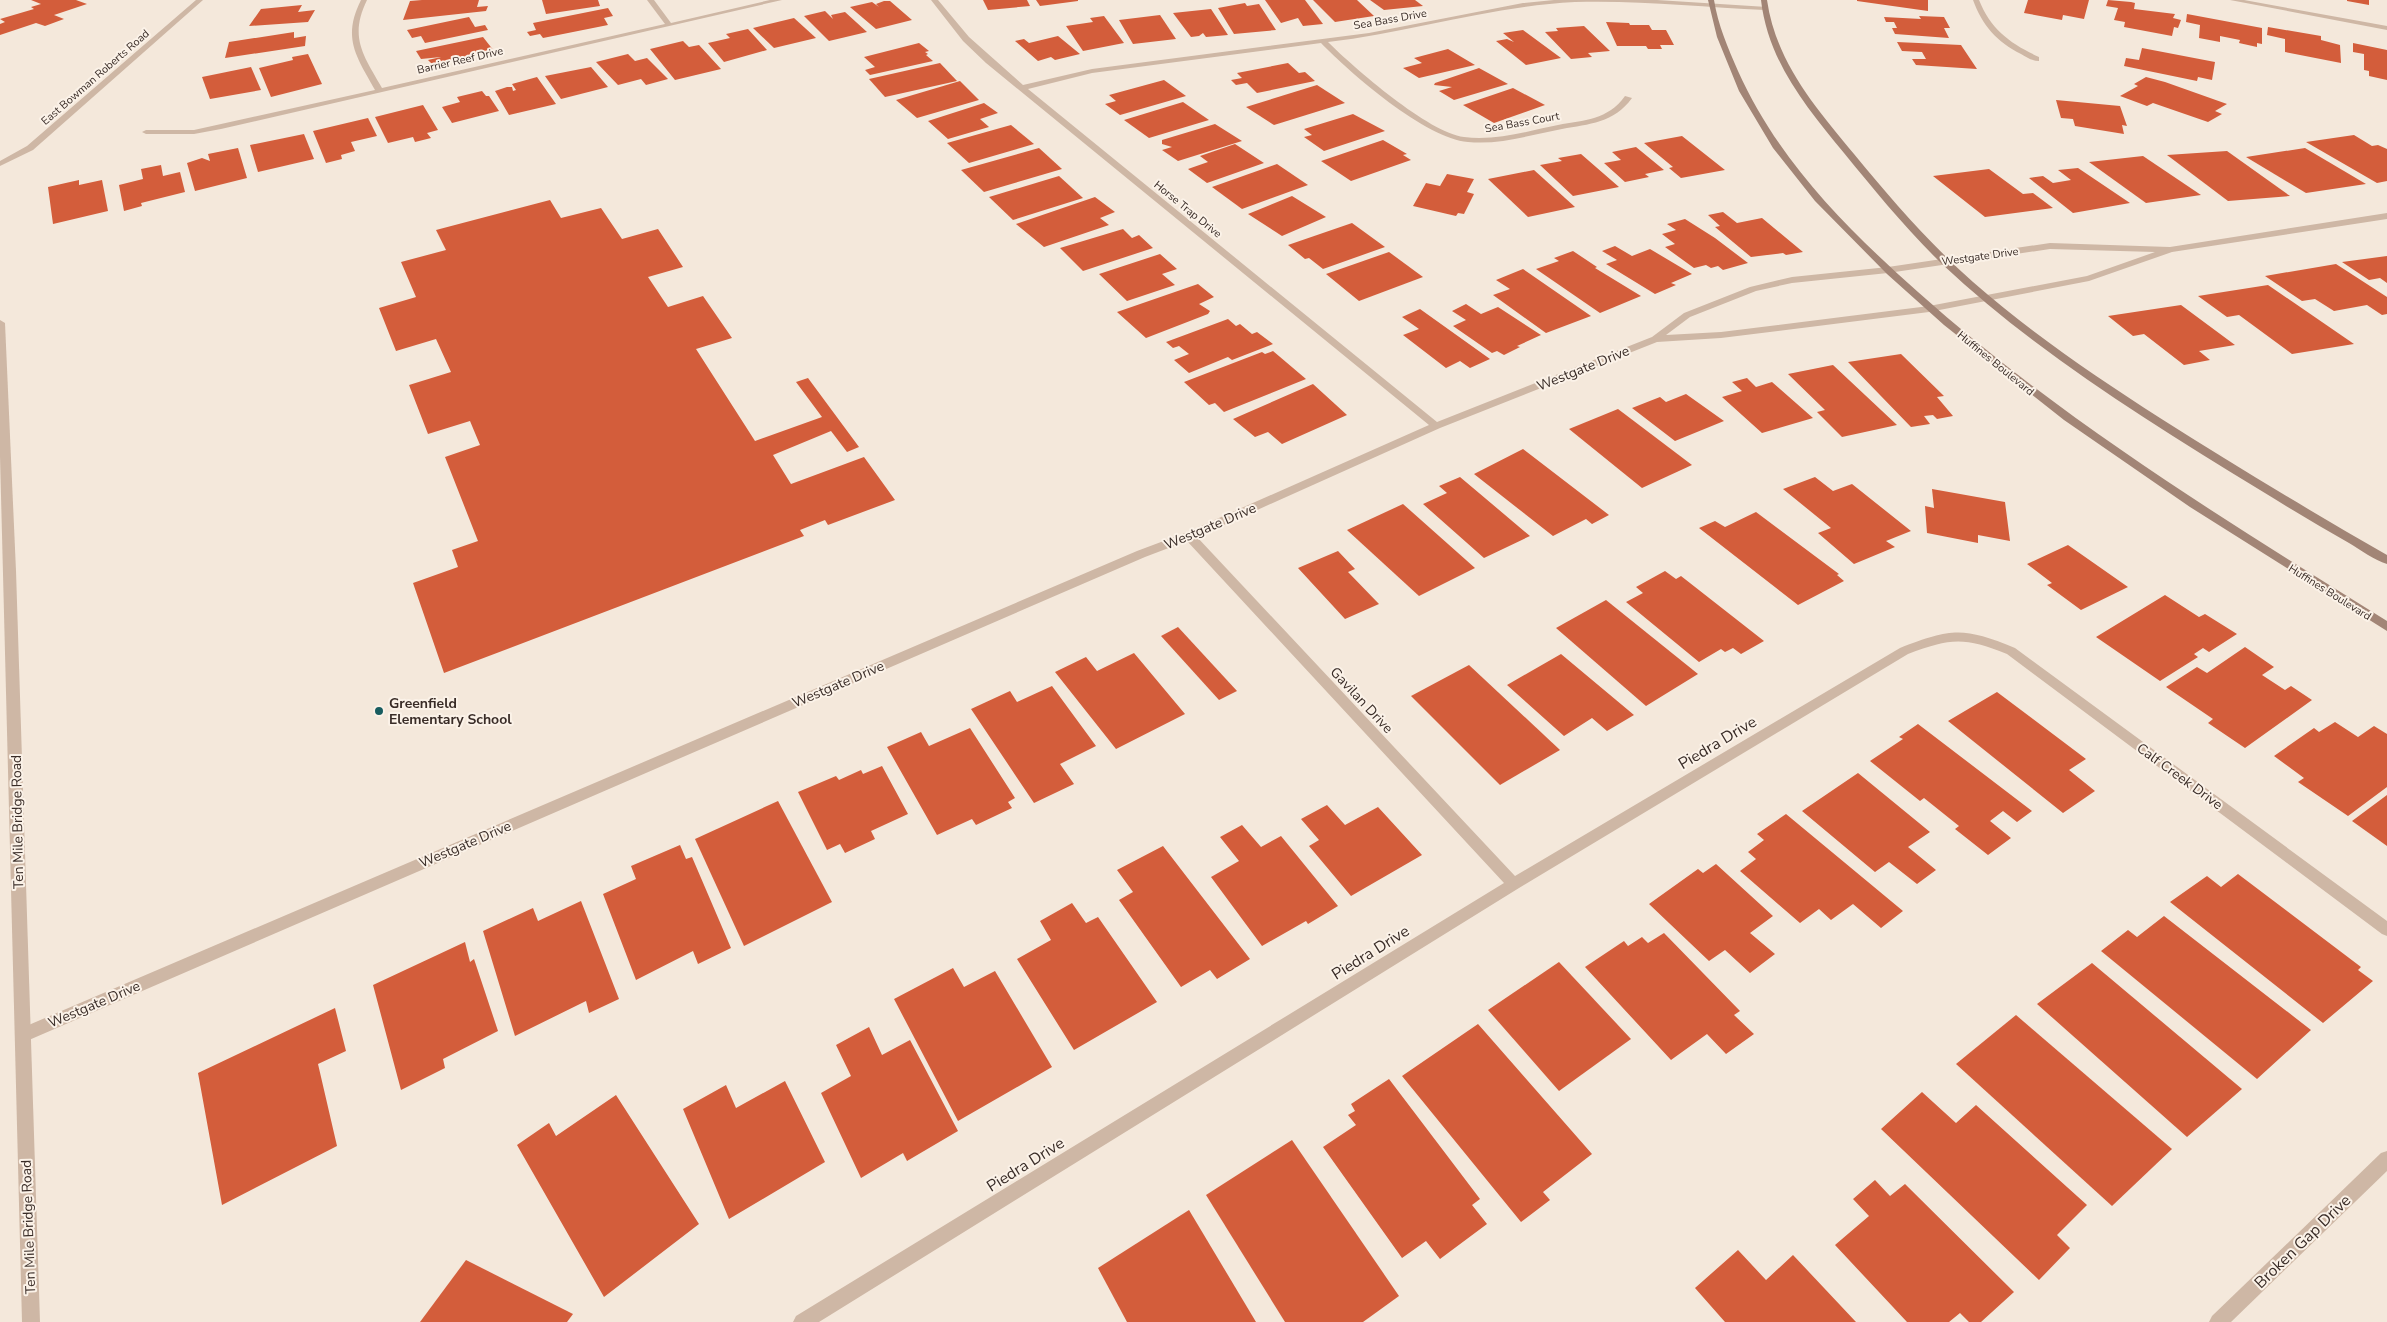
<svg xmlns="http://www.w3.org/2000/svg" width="2387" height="1322" font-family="'Nunito Sans',sans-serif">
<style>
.building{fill:#d35d3b}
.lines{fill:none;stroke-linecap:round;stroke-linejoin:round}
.minor{fill:#ceb7a5;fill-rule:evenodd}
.tertiary{fill:#ceb7a5;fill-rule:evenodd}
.secondary{fill:#a28576;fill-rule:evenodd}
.poi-dot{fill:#185c5f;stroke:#fbf2e8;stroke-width:2}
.labels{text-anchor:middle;stroke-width:4;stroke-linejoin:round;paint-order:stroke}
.far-street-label{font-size:11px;fill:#392c27;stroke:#fbf2e8}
.street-label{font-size:14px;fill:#392c27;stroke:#fbf2e8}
.poi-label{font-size:14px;font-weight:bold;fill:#392c27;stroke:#fbf2e8;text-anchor:start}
.near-street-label{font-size:16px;fill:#392c27;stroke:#fbf2e8}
</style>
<rect width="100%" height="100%" fill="#f4e8db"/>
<g class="building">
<polygon points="31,0 76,0 87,4 54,15 64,19 45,26 36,23 0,35 0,24 5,22 0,19 34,9 31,7 41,4"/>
<polygon points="422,0 479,0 477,7 488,6 486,11 403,20 410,1"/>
<polygon points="542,0 598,0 600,6 546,14"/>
<polygon points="983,0 1027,0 1030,6 988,10"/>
<polygon points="1036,0 1078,0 1078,1 1040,6"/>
<polygon points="1265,0 1305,0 1323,24 1303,26 1298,18 1281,23"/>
<polygon points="1313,0 1357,0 1374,16 1335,22"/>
<polygon points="1370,0 1415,0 1423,6 1384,10"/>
<polygon points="1857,0 1928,0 1928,11 1857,1"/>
<polygon points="2028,0 2089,0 2084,19 2063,15 2062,20 2024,13"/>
<polygon points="2108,0 2131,2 2135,3 2134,9 2175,14 2173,18 2181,20 2178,28 2174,27 2172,36 2124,27 2125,22 2114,20 2118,8 2106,6"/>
<polygon points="2347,0 2369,0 2369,5 2347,1"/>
<polygon points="884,1 890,1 912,20 876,29 850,7 872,2 879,7 876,4"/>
<polygon points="1245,3 1247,6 1259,4 1276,30 1234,34 1218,8"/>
<polygon points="302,5 298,12 315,10 308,22 249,26 261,9"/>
<polygon points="608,8 613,16 604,18 608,25 543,38 540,34 530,36 527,32 536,30 533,23"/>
<polygon points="1211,9 1228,35 1206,37 1203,33 1199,36 1191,37 1173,13"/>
<polygon points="825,11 833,19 831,15 845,12 867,32 829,41 804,16"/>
<polygon points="2187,14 2262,28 2262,44 2257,43 2257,47 2239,43 2240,40 2220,36 2220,42 2199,38 2200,25 2186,22"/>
<polygon points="1160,15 1176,39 1133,44 1119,20"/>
<polygon points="1104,16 1124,43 1083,51 1066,26 1093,22 1090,18"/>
<polygon points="1919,16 1944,17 1950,28 1944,28 1949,38 1895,34 1892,28 1897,28 1894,22 1886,22 1884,17 1921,19"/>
<polygon points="469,17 475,27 485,25 488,30 425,43 421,36 412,38 407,30"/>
<polygon points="794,18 816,38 774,48 753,28"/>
<polygon points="1606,22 1629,23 1630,25 1649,25 1652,30 1666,30 1674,45 1660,45 1662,49 1648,49 1646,46 1617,46"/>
<polygon points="1584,26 1610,51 1588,53 1592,57 1571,59 1545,32 1558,31 1556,28"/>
<polygon points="2268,27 2321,36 2321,40 2340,45 2341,63 2285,52 2285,39 2267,35"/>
<polygon points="748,29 767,50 724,62 708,43 730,38 726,34"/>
<polygon points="1523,30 1561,58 1526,65 1496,41 1507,39 1514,42 1503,33"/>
<polygon points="294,32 294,38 306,36 305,46 225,58 229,42"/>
<polygon points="1058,36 1080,54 1055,60 1051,57 1038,61 1015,41 1024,39 1029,43"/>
<polygon points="483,37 494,51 432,64 428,60 441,57 421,59 416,51"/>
<polygon points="683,41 689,47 699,45 721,69 675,80 650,49"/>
<polygon points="1897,42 1961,45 1977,69 1916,65 1912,59 1926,59 1922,52 1902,51"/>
<polygon points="919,43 929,51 925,52 928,54 926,55 933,61 870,75 865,70 875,67 864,57"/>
<polygon points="2353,43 2387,50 2387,80 2369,76 2369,71 2364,70 2364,54 2353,52"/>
<polygon points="2142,48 2215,62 2212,80 2198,77 2197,81 2124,66 2126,58 2139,60"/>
<polygon points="1448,49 1475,65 1419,78 1403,68 1422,63 1414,58"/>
<polygon points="308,54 322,84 271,97 259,68 293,60 292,57"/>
<polygon points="628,54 635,61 647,58 668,79 646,85 641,79 618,85 596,62"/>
<polygon points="940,63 957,81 885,97 869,79"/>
<polygon points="1288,63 1299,73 1305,72 1315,81 1257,93 1247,83 1236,85 1231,80 1242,78 1237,73"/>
<polygon points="251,67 261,90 210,99 202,77"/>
<polygon points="591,67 608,87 561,99 545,76"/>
<polygon points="1479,68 1508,84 1454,100 1439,91 1452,87 1434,85 1435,83"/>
<polygon points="537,77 556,104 509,115 495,91 507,87 512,87 513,91 516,90 512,84"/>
<polygon points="2146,77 2165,82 2227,104 2215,111 2222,114 2208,122 2153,103 2147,106 2120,96 2138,86 2134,84"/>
<polygon points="1164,80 1186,96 1120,115 1105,104 1116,101 1109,95"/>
<polygon points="960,81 979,100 917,118 896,100"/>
<polygon points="1317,85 1345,103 1274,125 1246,107"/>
<polygon points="1513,88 1545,105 1494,123 1463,105"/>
<polygon points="482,91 486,96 489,96 499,111 452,123 442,107 460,102 457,97"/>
<polygon points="2056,100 2120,106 2127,126 2122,125 2124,134 2075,126 2073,119 2061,118"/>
<polygon points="1183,102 1209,120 1149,138 1124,120"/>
<polygon points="984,103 998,113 980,119 989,127 948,139 928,121"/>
<polygon points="423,105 438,130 427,133 431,138 415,142 413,137 388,143 375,117"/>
<polygon points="1353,114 1385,131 1324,151 1304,137 1312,135 1304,129"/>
<polygon points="368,118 377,136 351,142 355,151 341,155 342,159 326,163 313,131"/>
<polygon points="1215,124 1242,141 1178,161 1162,150 1172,147 1162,144 1162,140"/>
<polygon points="1011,125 1034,144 969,163 947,143"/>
<polygon points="304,134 314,159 258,172 250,145"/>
<polygon points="2354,135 2372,146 2378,145 2387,149 2387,181 2377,183 2306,142"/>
<polygon points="1682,136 1725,170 1681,178 1669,168 1673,167 1644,143"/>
<polygon points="1383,140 1407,154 1403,155 1411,160 1351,181 1321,161"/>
<polygon points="1235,144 1264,163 1207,183 1188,169 1208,162 1200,156"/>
<polygon points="1636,147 1664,170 1645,174 1649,177 1625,182 1604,163 1621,160 1612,152"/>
<polygon points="238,148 247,178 195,191 187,163 202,158 210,161 208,154"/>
<polygon points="1039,148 1062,169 984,192 961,170"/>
<polygon points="2305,148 2366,184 2306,193 2246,157"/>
<polygon points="2227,151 2290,196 2228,201 2167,155"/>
<polygon points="1581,154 1619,187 1573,196 1540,165 1562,161 1558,158"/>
<polygon points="2143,156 2201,195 2146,203 2089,162"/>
<polygon points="1277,164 1308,185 1242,209 1212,187"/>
<polygon points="161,165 163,176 180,172 185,192 141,203 142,206 124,211 119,185 143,179 141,169"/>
<polygon points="2078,168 2130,203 2073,213 2029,178 2043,176 2053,183 2071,180 2058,170"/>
<polygon points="1989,169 2023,194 2033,193 2053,208 1985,217 1933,176"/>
<polygon points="1534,170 1575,207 1528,217 1488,179"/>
<polygon points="1447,174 1474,179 1467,192 1474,194 1464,214 1458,213 1456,216 1413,206 1426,183 1440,186"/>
<polygon points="1059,176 1083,198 1013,220 989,197"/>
<polygon points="79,180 79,185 102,180 108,211 53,224 48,187"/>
<polygon points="1292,196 1326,217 1282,236 1248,214"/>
<polygon points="1095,197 1115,212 1100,218 1109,225 1044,247 1016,224"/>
<polygon points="550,200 561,218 601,208 622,239 658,229 683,267 648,277 668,307 703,296 732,338 696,349 755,441 822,417 796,382 808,378 859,447 847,452 831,431 773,455 791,484 864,457 895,500 828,525 825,520 800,530 804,536 444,673 413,583 458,567 452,550 478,541 445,457 480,445 470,421 428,434 409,385 451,372 436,339 396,351 379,308 416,297 401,262 446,250 436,230"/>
<polygon points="1723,212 1737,223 1762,218 1803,252 1786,255 1783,253 1751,257 1715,227 1720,226 1708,215"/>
<polygon points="1685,219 1715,238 1748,263 1723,270 1718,266 1711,268 1706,265 1694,268 1665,247 1675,244 1662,234 1676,230 1667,224"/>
<polygon points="1352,223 1385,247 1323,269 1309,258 1305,259 1288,245"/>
<polygon points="1123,229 1132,238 1139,235 1153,248 1083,271 1060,248"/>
<polygon points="1615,246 1632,256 1650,249 1692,274 1671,283 1676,285 1655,294 1606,264 1617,260 1602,251"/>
<polygon points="1573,251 1597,267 1595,268 1641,296 1600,313 1536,269 1559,261 1554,258"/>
<polygon points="1389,252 1423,277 1359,301 1326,274"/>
<polygon points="1160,254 1177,269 1162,274 1175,285 1127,301 1099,274"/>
<polygon points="2387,256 2387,283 2380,278 2369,280 2342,262"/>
<polygon points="2336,264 2387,297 2387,314 2382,315 2367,305 2334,311 2315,299 2302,301 2265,276"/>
<polygon points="1523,269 1591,316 1546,333 1493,295 1510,289 1496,280"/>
<polygon points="1198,284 1214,297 1199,304 1210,311 1208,314 1146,338 1117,312"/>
<polygon points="2268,285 2354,344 2292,354 2239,315 2227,317 2198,296"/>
<polygon points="1466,304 1481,314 1498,307 1541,335 1517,346 1520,347 1504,355 1497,351 1492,353 1453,326 1466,320 1452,311"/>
<polygon points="2181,305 2235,345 2199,351 2210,360 2184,365 2144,334 2133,336 2108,316"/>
<polygon points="1420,309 1490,359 1470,368 1460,361 1446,368 1403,335 1419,329 1402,317"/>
<polygon points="1228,319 1236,326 1240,324 1252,334 1257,332 1273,344 1232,360 1228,357 1189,373 1174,360 1189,354 1179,346 1173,348 1166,342"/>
<polygon points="1273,351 1306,379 1224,412 1215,403 1209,405 1184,382 1262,352 1265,354"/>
<polygon points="1901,354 1944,396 1937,397 1953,416 1937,419 1933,415 1924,416 1930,424 1911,427 1848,362"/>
<polygon points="1833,365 1897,425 1842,437 1817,412 1825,410 1788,374"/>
<polygon points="1747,378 1756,387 1772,382 1813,418 1762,433 1722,397 1742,391 1732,382"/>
<polygon points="1313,384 1347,415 1282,444 1268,432 1255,437 1233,419"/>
<polygon points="1686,394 1724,421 1675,441 1632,408 1660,397 1666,402"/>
<polygon points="1618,409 1692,465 1642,488 1569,429"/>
<polygon points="1523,449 1609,515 1592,524 1586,519 1553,536 1474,474"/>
<polygon points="1460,477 1530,536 1484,558 1423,504 1447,493 1439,486"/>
<polygon points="1815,477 1833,491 1852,484 1911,531 1886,541 1895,547 1854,564 1818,533 1831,528 1783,489"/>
<polygon points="1932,489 2005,502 2010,541 1978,535 1978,543 1927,533 1925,506 1934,508"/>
<polygon points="1403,504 1475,568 1419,596 1347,530"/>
<polygon points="1756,512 1839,574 1837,575 1844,581 1798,605 1699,528 1715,521 1725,527"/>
<polygon points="2068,545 2128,587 2081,610 2047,585 2052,583 2027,564"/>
<polygon points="1338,551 1355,569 1348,572 1379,604 1345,619 1298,568"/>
<polygon points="1665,571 1676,579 1681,576 1764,641 1741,654 1733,648 1725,652 1721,649 1699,662 1626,602 1643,593 1636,587"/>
<polygon points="2165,595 2199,617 2205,614 2237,634 2209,652 2203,648 2194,654 2198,657 2160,681 2096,637"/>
<polygon points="1606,600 1698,674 1646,706 1556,628"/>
<polygon points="1178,627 1237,691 1219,700 1161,636"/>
<polygon points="2245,647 2274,667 2262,675 2285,690 2291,686 2312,700 2245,748 2208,723 2213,719 2166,687 2197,667 2207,673"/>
<polygon points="1134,653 1185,714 1116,749 1055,672 1086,657 1097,671"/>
<polygon points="1561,654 1634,715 1607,731 1592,718 1564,736 1507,685"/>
<polygon points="1469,665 1560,750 1500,785 1411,696"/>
<polygon points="1052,686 1096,746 1060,764 1074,784 1034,803 971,709 1010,691 1017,702"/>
<polygon points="1997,692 2086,759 2069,770 2095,791 2063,813 1948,721"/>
<polygon points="2335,722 2358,737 2374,726 2387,734 2387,787 2348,816 2298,782 2304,778 2274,756 2314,728 2319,732"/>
<polygon points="1918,724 2032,811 2017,822 2003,811 1990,821 2011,838 1988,855 1955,829 1959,826 1924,798 1920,801 1870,761 1903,739 1899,737"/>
<polygon points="970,728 1015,798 1008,802 1012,808 976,825 972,819 937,835 887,747 921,732 929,746"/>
<polygon points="882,766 908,814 871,831 875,839 845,853 840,844 827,850 798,792 836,776 839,780 861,770 863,774"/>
<polygon points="1858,773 1930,832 1908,847 1936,870 1917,884 1889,862 1875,872 1802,811"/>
<polygon points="2387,795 2387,846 2352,821"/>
<polygon points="778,801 832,902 744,946 695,839"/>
<polygon points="1327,805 1345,825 1378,807 1422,855 1351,896 1309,846 1319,840 1301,819"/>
<polygon points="1786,814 1903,911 1881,928 1853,904 1831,920 1819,909 1800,923 1740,871 1756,859 1748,852 1764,840 1757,834"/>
<polygon points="1242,825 1261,847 1281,836 1338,906 1308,924 1306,921 1262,946 1211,877 1239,861 1220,837"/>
<polygon points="680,845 686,859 692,857 731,948 698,964 693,951 636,980 603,894 636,879 631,866"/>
<polygon points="1163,846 1250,959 1217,979 1210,970 1181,987 1119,900 1133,892 1117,870"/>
<polygon points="1716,864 1773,916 1750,933 1775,954 1750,973 1725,950 1709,961 1649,904 1698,869 1703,873"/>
<polygon points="2238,874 2361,967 2358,970 2373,981 2323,1023 2170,902 2207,876 2221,887"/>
<polygon points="581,901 619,999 589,1013 586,1001 515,1036 483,931 533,908 538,921"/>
<polygon points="1072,903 1086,923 1098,917 1157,1002 1074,1050 1017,959 1051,940 1040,921"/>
<polygon points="2164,916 2311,1030 2257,1079 2101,951 2128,930 2137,937"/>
<polygon points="1664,933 1740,1011 1734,1015 1754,1034 1726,1054 1707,1034 1671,1060 1585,967 1624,941 1628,946 1642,937 1648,943"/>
<polygon points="465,942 470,962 474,959 498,1031 443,1059 445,1068 401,1090 373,985"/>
<polygon points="1559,962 1631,1039 1559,1091 1488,1010"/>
<polygon points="2092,963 2242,1089 2187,1137 2037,1004"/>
<polygon points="953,968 964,987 995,971 1052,1067 958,1121 894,999"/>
<polygon points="335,1008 346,1051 318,1064 337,1146 222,1205 198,1073"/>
<polygon points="2016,1015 2172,1149 2112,1206 1956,1064"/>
<polygon points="1478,1024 1592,1154 1543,1192 1550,1200 1521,1222 1402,1076"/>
<polygon points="869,1027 882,1055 910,1040 958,1131 907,1161 903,1153 861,1178 821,1093 851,1076 836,1045"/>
<polygon points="1389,1079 1480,1199 1472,1205 1487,1224 1440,1259 1426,1241 1402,1258 1323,1147 1356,1125 1348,1115 1355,1111 1351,1104"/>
<polygon points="785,1081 825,1162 729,1219 683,1109 726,1085 736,1108"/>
<polygon points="1922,1092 1956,1123 1976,1105 2087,1205 2057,1235 2070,1248 2039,1280 1881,1129"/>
<polygon points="616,1095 699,1224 604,1297 517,1145 549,1123 556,1136"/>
<polygon points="1292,1140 1399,1296 1363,1322 1285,1322 1206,1195"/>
<polygon points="1875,1180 1890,1196 1905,1184 2014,1292 1981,1322 1969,1322 1960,1313 1949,1322 1907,1322 1835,1245 1869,1216 1853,1199"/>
<polygon points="1189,1210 1256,1322 1127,1322 1098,1268"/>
<polygon points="1738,1250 1766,1280 1793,1255 1856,1322 1725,1322 1695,1288"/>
<polygon points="466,1260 573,1314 567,1322 420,1322"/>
</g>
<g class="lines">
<g class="minor">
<path d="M361 0H367C349 37 363 55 382 88L665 24 647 0H654L671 23 770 0H782L221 129 194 134H146L142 132 146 130H194L375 90C356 56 342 38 361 0Z"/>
<path d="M931 0H938L969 37 1023 85 1092 69 1369 33 1523 3 1554 0H1657L1767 7 1768 8 1765 10C1702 7 1638 0 1575 2 1492 6 1411 32 1328 42 1354 68 1429 133 1464 137 1496 141 1528 131 1558 125 1584 120 1608 120 1625 96L1632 98C1614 123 1589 124 1562 129 1530 135 1500 145 1468 142 1426 139 1350 73 1321 43L1092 73 1028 89 1437 422 1652 337 1684 313 1750 287 1792 277 1888 267 2050 243 2170 247 2387 213V219L2172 252 2089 281 1929 312 1721 338 1657 342 1440 428 1197 537 1515 876 1900 648C1952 628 1963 627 2015 648L2387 921V936L2382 934 2007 654C1964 637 1951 638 1908 654L1519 888 819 1322H793L796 1316 1504 883 1187 541 1145 557 29 1040 23 1042 17 1040 15 1035 17 1030 1137 551 1185 533 1429 425 986 63 963 41ZM2050 249 2155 252 2087 276 1929 306 1721 332 1666 335 1690 317 1756 291 1792 283 1888 273Z"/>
<path d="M1973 0H1979C1991 30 2011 44 2039 57V61C2032 61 2026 57 2021 54 1997 42 1982 25 1973 0Z"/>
<polygon points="2230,0 2244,0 2387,26 2387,30"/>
<polygon points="2387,1151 2387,1171 2231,1322 2209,1322 2212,1316 2381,1153"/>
</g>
<g class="tertiary">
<polygon points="196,0 203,0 33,150 0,166 0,161 27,146"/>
<polygon points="0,320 5,323 16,571 40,1322 22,1322 0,456"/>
</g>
<g class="secondary">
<path d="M1708 0H1714C1718 25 1728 48 1738 71 1778 160 1846 228 1918 292 2061 420 2225 520 2387 621V631L2190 507 2064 420 1944 325 1887 274 1815 201 1773 148 1739 91 1717 37Z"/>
<path d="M1761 0H1767C1776 62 1815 107 1854 154 1891 199 1929 243 1973 282 2031 333 2095 376 2160 418 2234 465 2310 511 2387 555V564C2374 560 2361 550 2349 543 2319 526 2289 508 2260 490 2149 422 2037 353 1942 264 1907 230 1875 191 1844 153 1806 107 1768 61 1761 0Z"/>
</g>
</g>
<circle class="poi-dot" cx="379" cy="711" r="5"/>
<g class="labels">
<g class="far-street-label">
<text transform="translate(1390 19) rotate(-10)" y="4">Sea Bass Drive</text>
<text transform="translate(460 60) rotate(-13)" y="4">Barrier Reef Drive</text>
<text transform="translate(95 77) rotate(-41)" y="4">East Bowman Roberts Road</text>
<text transform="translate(1522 122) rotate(-10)" y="4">Sea Bass Court</text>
<text transform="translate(1188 209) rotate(39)" y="4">Horse Trap Drive</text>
<text transform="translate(1980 256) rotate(-8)" y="4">Westgate Drive</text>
<text transform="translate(1996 363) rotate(39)" y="4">Huffines Boulevard</text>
<text transform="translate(2330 592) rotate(32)" y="4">Huffines Boulevard</text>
</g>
<g class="street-label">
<text transform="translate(1583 368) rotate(-22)" y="5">Westgate Drive</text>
<text transform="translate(1210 526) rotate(-23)" y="5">Westgate Drive</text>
<text transform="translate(838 684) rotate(-23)" y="5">Westgate Drive</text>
<text transform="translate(1362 700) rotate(47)" y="5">Gavilan Drive</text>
<text transform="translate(2180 776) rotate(36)" y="5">Calf Creek Drive</text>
<text transform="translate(17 822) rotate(-91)" y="5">Ten Mile Bridge Road</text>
<text transform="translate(465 844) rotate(-23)" y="5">Westgate Drive</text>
<text transform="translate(94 1004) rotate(-23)" y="5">Westgate Drive</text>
<text transform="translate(28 1227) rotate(-92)" y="5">Ten Mile Bridge Road</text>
</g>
<g class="poi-label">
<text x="389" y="708">Greenfield<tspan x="389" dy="16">Elementary School</tspan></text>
</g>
<g class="near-street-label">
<text transform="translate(1717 742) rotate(-31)" y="6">Piedra Drive</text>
<text transform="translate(1370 952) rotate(-32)" y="6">Piedra Drive</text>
<text transform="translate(1025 1164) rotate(-32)" y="6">Piedra Drive</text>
<text transform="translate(2302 1241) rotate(-44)" y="6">Broken Gap Drive</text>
</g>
</g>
</svg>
